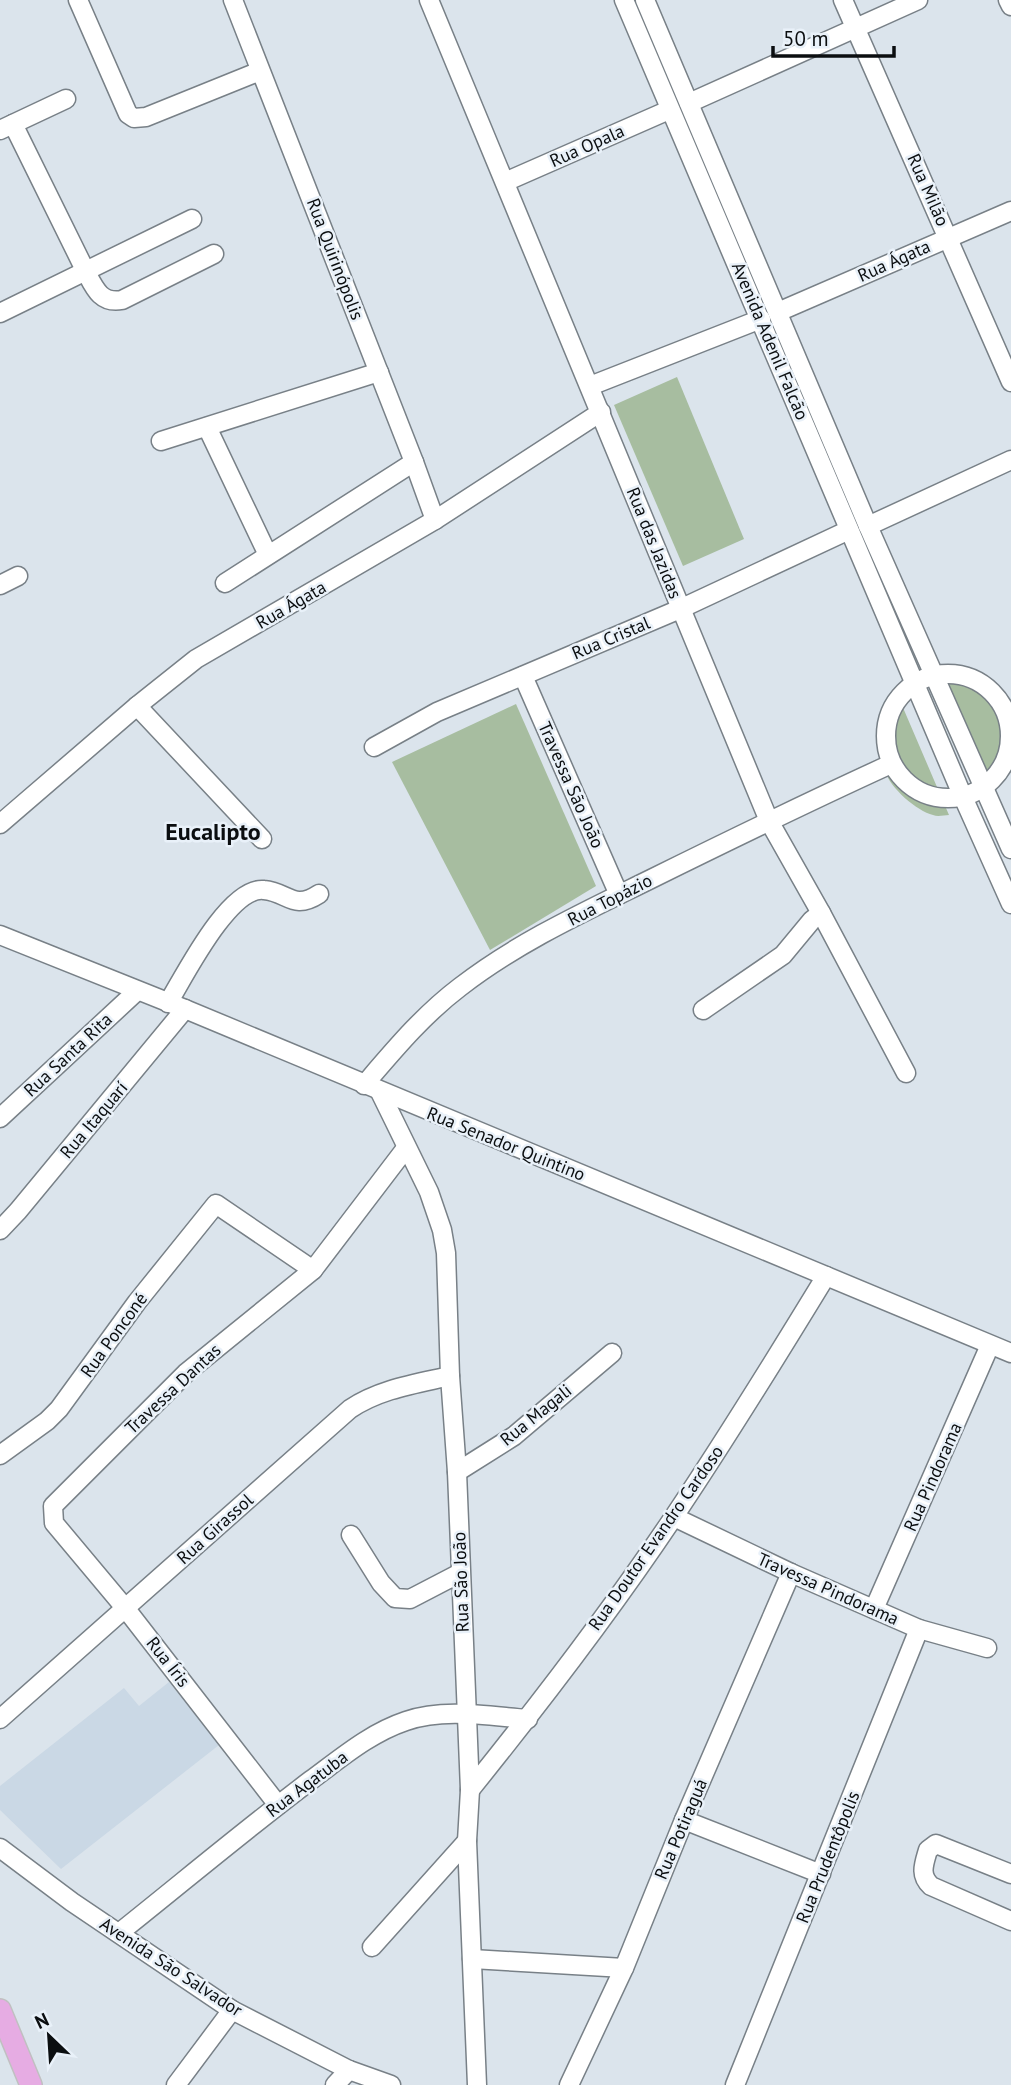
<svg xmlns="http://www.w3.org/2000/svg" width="1011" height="2085" font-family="'PT Sans',sans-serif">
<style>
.built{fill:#cad8e5}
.green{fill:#a7bda0}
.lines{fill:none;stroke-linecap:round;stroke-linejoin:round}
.minor-casing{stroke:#788087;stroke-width:21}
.major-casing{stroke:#c0c0c1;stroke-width:24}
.minor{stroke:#fff;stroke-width:18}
.major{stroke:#e6ace3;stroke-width:21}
.labels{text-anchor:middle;stroke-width:5;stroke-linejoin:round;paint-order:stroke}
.street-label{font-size:18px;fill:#0b0e10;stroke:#e9f1f9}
.district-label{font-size:24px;font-weight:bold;fill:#0b0e10;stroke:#e9f1f9}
</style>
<rect width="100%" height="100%" fill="#dbe4ec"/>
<polygon class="built" points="169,1682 219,1745 61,1869 0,1810 0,1786 124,1688 139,1706"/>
<g class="green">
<polygon points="677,377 744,539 683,566 614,405"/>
<path d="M943 679C957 683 973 686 984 696 1001 713 1006 746 1003 769 1002 778 997 787 993 795Z"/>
<path d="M901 703 949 815C944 815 938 817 933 815 917 811 890 788 885 771 879 752 893 720 901 703Z"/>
<polygon points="516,704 596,886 490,950 392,762"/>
</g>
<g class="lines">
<g class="minor-casing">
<g id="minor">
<polyline points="78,0 128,114 134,118 146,117 260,71"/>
<polyline points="233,0 414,462 435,520"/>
<polyline points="429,0 769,821 821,913 906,1073"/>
<polyline points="624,0 963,797 1011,904"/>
<polyline points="645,0 868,526 1011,849"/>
<polyline points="843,0 1011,382"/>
<polyline points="1008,0 1011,6"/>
<polyline points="689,103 918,0"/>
<path d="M13 124 85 270C94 287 100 304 122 300L214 254"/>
<polyline points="0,130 66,99"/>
<polyline points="505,182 669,110"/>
<polyline points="778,312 1011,211"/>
<polyline points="0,313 192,219"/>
<polyline points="590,386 761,319"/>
<polyline points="207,427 268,555"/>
<polyline points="161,441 379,372"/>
<polyline points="868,526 1011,460"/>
<polyline points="225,583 414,462"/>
<polyline points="0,585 18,576"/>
<circle cx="948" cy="736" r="62"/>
<polyline points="523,676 619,895"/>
<polyline points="137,706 262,839"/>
<polyline points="374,747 437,712 680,609 849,530"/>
<polyline points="0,824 137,706 196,659 435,520 601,412"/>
<polyline points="0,935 185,1009 1011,1353"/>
<path d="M168 1003C184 977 229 886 264 890 288 892 293 911 319 894"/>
<polyline points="703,1010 783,955 812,920 821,913"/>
<path d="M364 1085C394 1050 423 1015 460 987 518 942 586 911 651 879 730 840 810 801 891 764"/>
<polyline points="380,1092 429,1192 442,1230 446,1253 450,1376 457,1472 470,1790 467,1841 477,2085"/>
<polyline points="0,1118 137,991"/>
<polyline points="0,1230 18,1211 185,1009"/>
<polyline points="0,1455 47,1421 59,1409 137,1302 216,1204 313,1270"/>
<polyline points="457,1472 514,1436 612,1353"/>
<polyline points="674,1517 791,1573 919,1629 987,1648"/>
<polyline points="351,1535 381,1583 395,1598 410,1599 460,1573"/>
<polyline points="874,1609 990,1345"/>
<path d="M0 1719 350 1409C380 1389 415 1384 450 1376"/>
<path d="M470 1790C541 1702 610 1612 673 1518 726 1439 776 1358 826 1276"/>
<polyline points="278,1805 126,1609 54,1523 53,1506 186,1373 313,1270 406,1148"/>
<polyline points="684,1820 821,1874"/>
<polyline points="0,1848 72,1902 232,2010 349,2070 391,2085"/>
<path d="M1011 1874 936 1844 928 1850C924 1864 919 1875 931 1886L1011 1921"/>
<path d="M119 1933C183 1882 246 1829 311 1780 341 1758 370 1733 406 1721 444 1708 488 1716 528 1719"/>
<polyline points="372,1947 467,1841"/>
<polyline points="472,1959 624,1968"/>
<polyline points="176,2085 232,2010"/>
<polyline points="335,2085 349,2070"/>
<polyline points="569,2085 624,1968 684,1820 791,1573"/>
<polyline points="735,2085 919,1629"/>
</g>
</g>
<g class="major-casing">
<polyline id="major" points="0,2010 31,2085"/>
</g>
<use href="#minor" class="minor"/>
<use href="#major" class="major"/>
</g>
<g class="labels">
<g class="street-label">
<text transform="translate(587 146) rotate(-24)" y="6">Rua Opala</text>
<text transform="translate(928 190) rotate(66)" y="6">Rua Milão</text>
<text transform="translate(335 259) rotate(69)" y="6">Rua Quirinópolis</text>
<text transform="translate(894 261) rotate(-24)" y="6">Rua Ágata</text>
<text transform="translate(770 341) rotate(67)" y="6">Avenida Adenil Falcão</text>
<text transform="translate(654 543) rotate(68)" y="6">Rua das Jazidas</text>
<text transform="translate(291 605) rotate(-30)" y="6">Rua Ágata</text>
<text transform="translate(611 638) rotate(-23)" y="6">Rua Cristal</text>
<text transform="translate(571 785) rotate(66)" y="6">Travessa São João</text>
<text transform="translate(610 900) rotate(-27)" y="6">Rua Topázio</text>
<text transform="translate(68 1055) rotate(-43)" y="6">Rua Santa Rita</text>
<text transform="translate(94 1120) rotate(-50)" y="6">Rua Itaquarí</text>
<text transform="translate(506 1144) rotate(22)" y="6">Rua Senador Quintino</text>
<text transform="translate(114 1335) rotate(-54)" y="6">Rua Ponconé</text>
<text transform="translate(173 1389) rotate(-43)" y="6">Travessa Dantas</text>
<text transform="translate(536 1415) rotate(-39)" y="6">Rua Magali</text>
<text transform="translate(933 1477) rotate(-66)" y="6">Rua Pindorama</text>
<text transform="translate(215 1529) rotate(-42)" y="6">Rua Girassol</text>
<text transform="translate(656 1538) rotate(-55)" y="6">Rua Doutor Evandro Cardoso</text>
<text transform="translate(461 1582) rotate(-92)" y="6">Rua São João</text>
<text transform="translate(828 1589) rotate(24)" y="6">Travessa Pindorama</text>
<text transform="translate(168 1662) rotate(52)" y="6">Rua Íris</text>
<text transform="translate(307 1784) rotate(-37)" y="6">Rua Agatuba</text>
<text transform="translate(681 1829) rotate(-67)" y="6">Rua Potiraguá</text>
<text transform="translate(828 1857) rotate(-68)" y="6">Rua Prudentôpolis</text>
<text transform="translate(171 1967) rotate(33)" y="6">Avenida São Salvador</text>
</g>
<g class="district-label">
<text x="213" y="840">Eucalipto</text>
</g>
</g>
<g transform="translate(49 2036) rotate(335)" stroke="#e9f1f9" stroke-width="5" paint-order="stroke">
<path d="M0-5L12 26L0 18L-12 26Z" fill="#0b0e10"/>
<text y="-10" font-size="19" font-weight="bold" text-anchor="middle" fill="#0b0e10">N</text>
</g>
<path d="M773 46v10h121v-10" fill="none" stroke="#0b0e10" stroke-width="3.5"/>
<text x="783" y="46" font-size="21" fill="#0b0e10" stroke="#e9f1f9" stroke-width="5" paint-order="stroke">50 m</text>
</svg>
